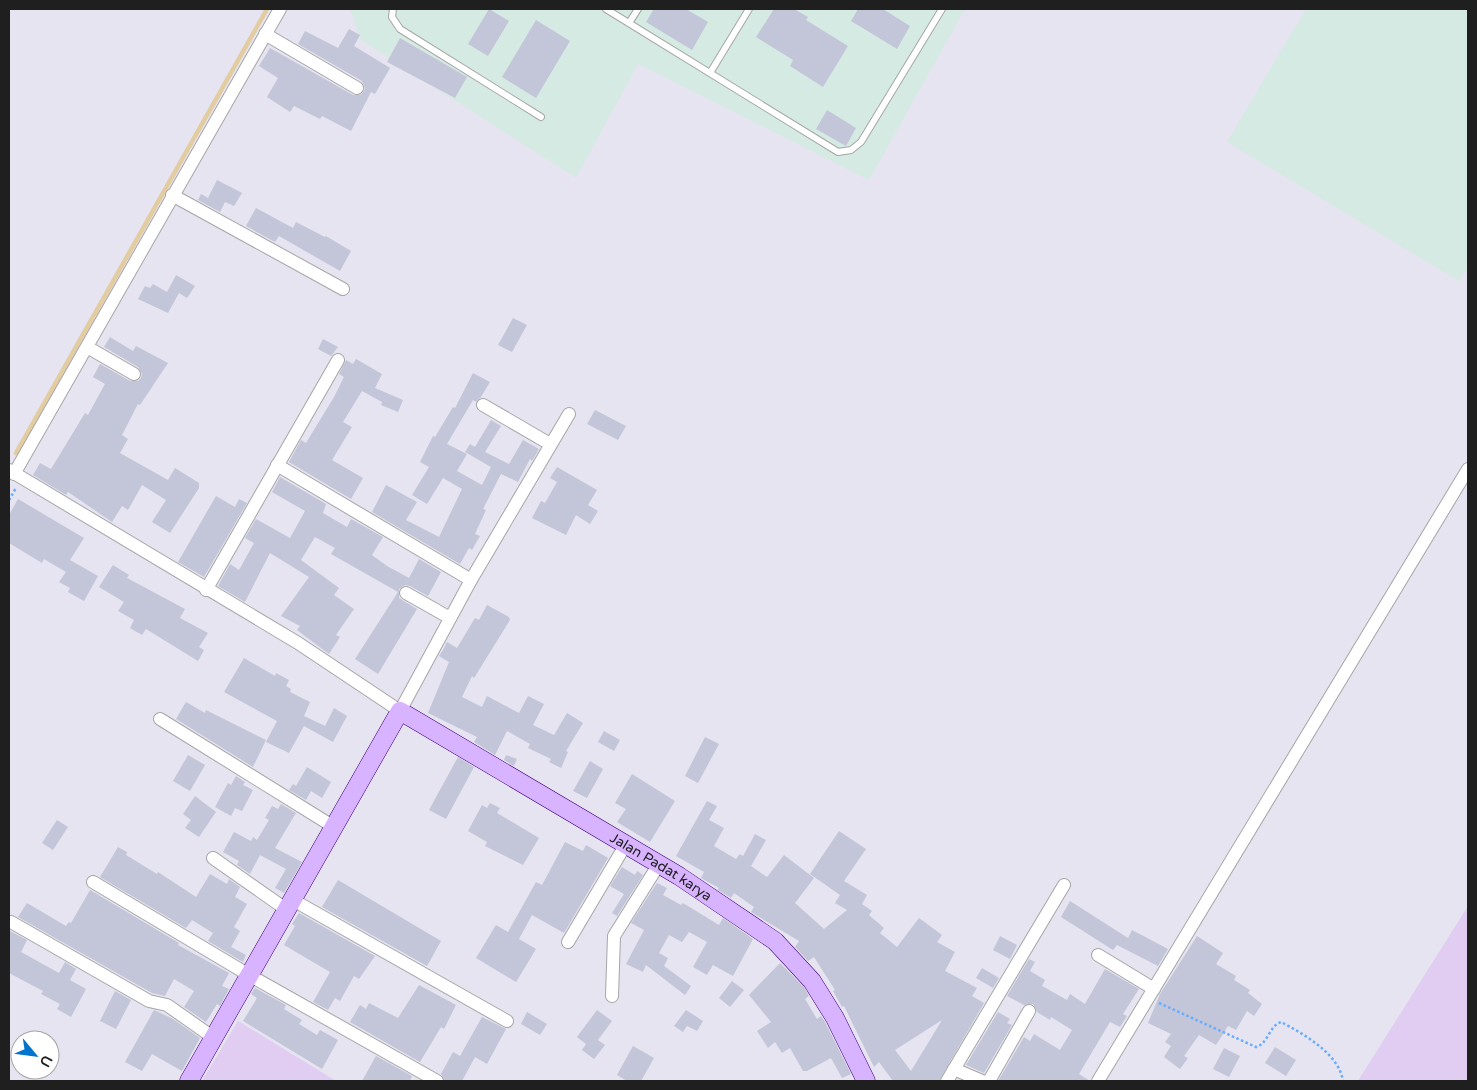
<svg xmlns="http://www.w3.org/2000/svg" width="1477" height="1090" font-family="'Varela Round',sans-serif">
<style>
.industrial{fill:#d5eae2}
.farmland{fill:#e0cdf1}
.lines{fill:none;stroke-linecap:round;stroke-linejoin:round}
.stream{stroke:#e2cca0;stroke-width:4.5}
.building{fill:#c3c6d8;fill-rule:evenodd}
.lane-casing{stroke:#a6a6a6;stroke-width:8}
.street-casing{stroke:#a6a6a6;stroke-width:14}
.secondary-casing{stroke:#43007b;stroke-width:19}
.path{stroke:#66acff;stroke-width:2.5;stroke-dasharray:2.5 2.5;stroke-linecap:butt}
.lane{stroke:#fff;stroke-width:6}
.street{stroke:#fff;stroke-width:12}
.secondary{stroke:#d8b3ff;stroke-width:18}
.labels{text-anchor:middle;stroke-width:5;stroke-linejoin:round;paint-order:stroke}
.street-label{font-size:14px;fill:#1f1f1f;stroke:#fff}
</style>
<rect width="100%" height="100%" fill="#e5e4f0"/>
<g class="industrial">
<polygon points="350,9 965,9 869,180 638,64 576,178 361,40"/>
<polygon points="1306,9 1468,9 1468,266 1459,281 1227,142"/>
</g>
<g class="farmland">
<polygon points="1468,906 1468,1081 1358,1081"/>
<polygon points="238,1021 336,1081 202,1081"/>
</g>
<g class="lines">
<polyline class="stream" points="16,453 267,9"/>
</g>
<g class="building">
<polygon points="489,9 509,21 488,56 468,44"/>
<polygon points="654,9 686,9 708,22 692,50 646,22"/>
<polygon points="774,9 794,9 808,17 806,20 848,46 823,87 790,66 793,60 756,37"/>
<polygon points="858,9 883,9 910,26 897,49 851,21"/>
<polygon points="536,20 570,41 536,98 502,77"/>
<polygon points="349,29 360,35 354,46 390,68 375,94 371,92 351,131 322,116 320,119 294,106 290,112 267,97 278,78 259,66 270,48 353,95 361,95 365,89 362,81 298,44 305,31 338,48"/>
<polygon points="400,38 467,77 455,98 387,62"/>
<polygon points="827,110 856,128 846,146 816,129"/>
<polygon points="217,180 242,193 234,206 225,202 220,212 198,200 201,194 208,198"/>
<polygon points="256,208 293,228 296,222 325,237 326,236 351,251 340,271 279,236 275,242 246,226"/>
<polygon points="176,275 195,286 187,298 179,293 168,313 138,299 145,286 150,288 153,284 167,292"/>
<polygon points="513,318 527,325 512,352 498,345"/>
<polygon points="110,337 133,351 136,346 168,363 140,405 138,404 122,435 128,439 120,453 168,480 175,468 199,483 199,488 170,533 152,522 166,500 142,485 128,510 122,506 112,522 68,492 66,495 33,475 40,463 51,469 85,413 88,415 105,384 93,377 100,364 130,381 138,381 141,378 142,374 138,367 104,347"/>
<polygon points="323,339 338,347 331,356 318,349"/>
<polygon points="356,359 382,374 375,388 403,400 398,412 381,405 382,402 362,391 343,422 352,427 332,460 363,478 351,499 289,462 301,440 306,443 334,397 344,377 339,374 346,360 353,364"/>
<polygon points="473,373 490,382 481,397 476,402 473,400 447,444 467,454 457,471 482,485 491,467 465,452 470,444 475,447 491,420 501,426 485,452 509,464 523,440 539,449 532,461 530,459 518,482 501,474 483,509 486,510 475,534 480,536 472,550 469,548 460,564 372,512 386,485 417,502 406,520 439,537 462,489 443,478 427,504 412,495 429,467 420,462 433,436 435,437 453,407 455,408"/>
<polygon points="595,410 626,426 618,440 587,424"/>
<polygon points="557,467 597,490 588,505 598,511 590,524 576,515 566,535 532,518 541,501 545,503 557,482 550,478"/>
<polygon points="280,477 326,504 323,513 347,527 351,519 383,537 372,555 387,566 409,578 419,559 441,572 428,596 410,586 405,585 399,589 399,598 417,609 378,674 355,659 398,592 331,554 335,548 315,537 301,560 339,588 334,595 354,609 336,635 340,637 329,654 297,630 300,626 281,616 309,577 270,553 245,602 218,586 230,564 239,570 254,543 245,538 256,519 290,538 305,511 272,492"/>
<polygon points="216,496 235,507 239,499 247,503 204,577 178,562"/>
<polygon points="18,499 84,538 70,560 98,576 84,601 68,592 70,588 59,582 66,572 44,559 42,563 9,543 9,515"/>
<polygon points="113,565 129,575 127,578 185,609 180,618 208,633 199,647 204,650 198,661 146,629 142,635 130,628 134,620 118,611 124,602 99,587"/>
<polygon points="487,605 509,617 510,620 474,678 472,676 462,697 482,707 487,696 519,713 528,696 544,704 533,725 554,735 567,713 583,723 566,751 568,752 561,768 549,762 551,759 528,748 530,744 507,731 495,755 474,742 477,737 428,713 449,662 439,656 443,650 447,642 457,648 475,618 479,620"/>
<polygon points="244,658 275,676 276,673 289,680 286,686 291,689 290,692 310,702 304,716 325,726 334,708 347,716 333,742 304,726 289,753 266,742 277,721 224,692"/>
<polygon points="186,702 205,713 206,710 266,740 253,767 176,719"/>
<polygon points="604,731 620,740 614,751 598,742"/>
<polygon points="705,737 719,744 698,783 685,776"/>
<polygon points="188,755 205,765 190,791 173,781"/>
<polygon points="506,755 517,759 514,766 504,760"/>
<polygon points="458,757 474,767 446,819 429,810"/>
<polygon points="590,761 603,769 587,798 573,791"/>
<polygon points="307,767 331,782 322,798 311,791 306,800 289,790 293,784 296,786"/>
<polygon points="632,774 675,801 650,842 617,822 626,809 615,803"/>
<polygon points="236,776 245,782 243,785 253,790 242,811 235,808 231,816 215,807 228,783 231,785"/>
<polygon points="195,796 216,812 199,837 185,828 191,820 183,814"/>
<path d="M707 801 717 806 709 820 724 828 714 846 736 859 740 854 743 856 755 834 766 840 751 866 767 877 784 855 814 878 795 903 824 929 847 910 835 903 840 895 810 874 839 831 866 849 844 881 867 895 862 904 872 911 869 915 884 928 880 933 897 947 919 918 942 935 937 942 955 952 945 971 977 988 972 996 984 1003 939 1081H893L879 1062 874 1067 844 1006 842 1007 833 991 835 990 814 957 808 961 795 947 799 941 751 912 754 907 734 893 731 898 718 890 719 888 701 878 704 872 676 856ZM942 1020 911 1071 895 1050Z"/>
<polygon points="490,803 500,808 497,813 539,838 523,865 485,846 487,842 468,831 482,805 487,808"/>
<polygon points="281,804 296,813 275,848 302,862 284,893 275,888 286,869 260,855 250,874 237,865 239,861 223,852 234,832 251,841 253,837 257,840 269,820 265,818 272,806 278,809"/>
<polygon points="57,820 68,827 53,850 42,843"/>
<polygon points="565,842 583,851 586,845 608,858 564,933 532,915 519,939 536,949 516,982 476,958 496,925 508,932 536,882 542,885"/>
<polygon points="118,847 127,852 126,855 157,874 158,872 196,897 210,874 227,884 229,879 240,887 235,897 247,904 234,927 240,931 231,947 246,955 243,962 208,941 213,933 192,920 186,928 100,877"/>
<polygon points="622,867 635,875 637,871 643,875 617,916 612,913 624,894 610,886"/>
<polygon points="338,880 441,941 427,966 322,907"/>
<polygon points="657,883 667,888 663,895 681,905 683,903 719,925 723,918 753,939 733,976 713,965 707,975 693,967 707,942 689,932 682,942 669,935 659,953 668,958 664,966 691,986 685,995 646,965 643,972 626,964 644,930 631,923"/>
<polygon points="90,890 179,943 178,945 229,973 222,986 229,989 220,1006 217,1004 206,1022 184,1007 194,991 174,979 165,996 152,993 18,917 27,903 66,926 69,922 71,923"/>
<polygon points="1070,901 1128,938 1132,930 1168,949 1158,966 1117,945 1113,950 1061,917"/>
<polygon points="299,913 375,956 359,979 354,976 340,1001 335,998 328,1010 313,1002 330,972 284,945 295,926 292,924"/>
<polygon points="10,931 27,940 21,952 59,973 65,962 76,969 70,980 86,989 71,1017 57,1009 60,1004 41,994 43,991 9,973"/>
<polygon points="1000,936 1017,945 1010,959 993,950"/>
<polygon points="1197,936 1223,953 1216,964 1236,976 1234,980 1250,990 1248,993 1262,1004 1254,1016 1247,1011 1236,1030 1228,1026 1216,1045 1199,1035 1184,1056 1188,1058 1180,1069 1164,1057 1171,1046 1165,1042 1171,1034 1148,1023 1160,994"/>
<polygon points="1029,959 1035,962 1030,971 1045,980 1042,986 1067,1000 1070,994 1085,1004 1105,969 1139,989 1123,1014 1127,1016 1120,1027 1110,1022 1079,1074 1090,1081 998,1081 1024,1037 1030,1041 1034,1034 1060,1050 1072,1030 1051,1017 1050,1020 1037,1012 1033,1004 1024,1005 1007,996"/>
<polygon points="780,963 804,987 809,996 805,999 817,1019 821,1016 825,1022 851,1074 842,1078 831,1058 807,1071 803,1071 790,1048 782,1053 775,1042 768,1048 757,1031 771,1022 749,995"/>
<polygon points="982,968 999,978 993,988 976,978"/>
<polygon points="732,981 744,990 730,1007 719,998"/>
<polygon points="419,985 456,1005 444,1029 441,1027 420,1062 350,1022 360,1005 366,1009 369,1003 398,1018"/>
<polygon points="255,988 286,1005 284,1009 302,1020 299,1024 317,1035 320,1030 338,1040 322,1069 243,1021 257,998 251,994"/>
<polygon points="115,991 131,1000 116,1029 100,1021"/>
<polygon points="154,1010 173,1019 200,1038 182,1071 152,1054 142,1071 125,1062"/>
<polygon points="597,1010 612,1021 598,1040 605,1045 594,1059 582,1050 586,1044 577,1037"/>
<polygon points="686,1010 703,1021 697,1031 687,1026 683,1032 674,1026"/>
<polygon points="527,1012 547,1024 540,1035 521,1024"/>
<polygon points="998,1012 1010,1019 1007,1023 1012,1025 984,1073 966,1065"/>
<polygon points="482,1017 506,1029 487,1064 475,1057 462,1081 445,1081 441,1074 453,1052 460,1056"/>
<polygon points="633,1046 654,1058 641,1081 627,1081 617,1075"/>
<polygon points="1275,1047 1296,1060 1286,1076 1265,1063"/>
<polygon points="1224,1048 1240,1056 1229,1077 1213,1069"/>
<polygon points="376,1056 412,1076 410,1081 362,1081"/>
</g>
<g class="lines">
<g class="lane-casing">
<g id="lane">
<polyline points="393,9 392,17 400,29 541,117"/>
<polyline points="606,9 838,152 851,150 861,142 942,9"/>
<polyline points="629,23 638,9"/>
<polyline points="710,73 749,9"/>
</g>
</g>
<g class="street-casing">
<g id="street">
<polyline points="265,34 357,88"/>
<polyline points="172,195 343,289"/>
<polyline points="87,347 134,374"/>
<polyline points="483,405 550,444"/>
<polyline points="277,465 471,580"/>
<polyline points="9,470 298,643 400,711 471,580 569,414"/>
<polyline points="14,474 280,9"/>
<polyline points="206,590 338,360"/>
<polyline points="406,593 450,618"/>
<polyline points="160,719 334,827"/>
<polyline points="213,858 287,910"/>
<polyline points="93,882 249,975 437,1081"/>
<polyline points="293,900 507,1021"/>
<polyline points="11,922 149,1001 167,1005 214,1038"/>
<polyline points="568,942 626,844"/>
<polyline points="1098,955 1154,989"/>
<polyline points="612,996 614,936 659,864"/>
<polyline points="954,1069 982,1081"/>
<polyline points="947,1081 1064,885"/>
<polyline points="989,1081 1029,1011"/>
<polyline points="1098,1081 1468,469"/>
</g>
</g>
<g class="secondary-casing">
<g id="secondary">
<path id="s1" d="M189 1081 400 711 679 876 775 941 812 981 835 1018 866 1081"/>
</g>
</g>
<g class="path">
<polyline points="9,500 16,488"/>
<path d="M1159 1003 1256 1047C1268 1044 1269 1026 1281 1022 1304 1034 1339 1054 1343 1081"/>
</g>
<use href="#lane" class="lane"/>
<use href="#street" class="street"/>
<use href="#secondary" class="secondary"/>
</g>
<g class="labels">
<g class="street-label">
<text dy="5" stroke="none"><textPath href="#s1" startOffset="730">Jalan Padat karya</textPath></text>
</g>
</g>
<rect width="1477" height="1090" fill="none" stroke="#1f1f1f" stroke-width="20"/>
<g transform="translate(35 1055) rotate(119)"><circle r="24" fill="#ffffff" stroke="#a5a5a5"/>
<path d="M0-4L9 19L0 12L-9 19Z" fill="#0073cd"/>
<text y="-8" font-size="14" font-weight="bold" text-anchor="middle" fill="#1f1f1f">U</text>
</g>
</svg>
